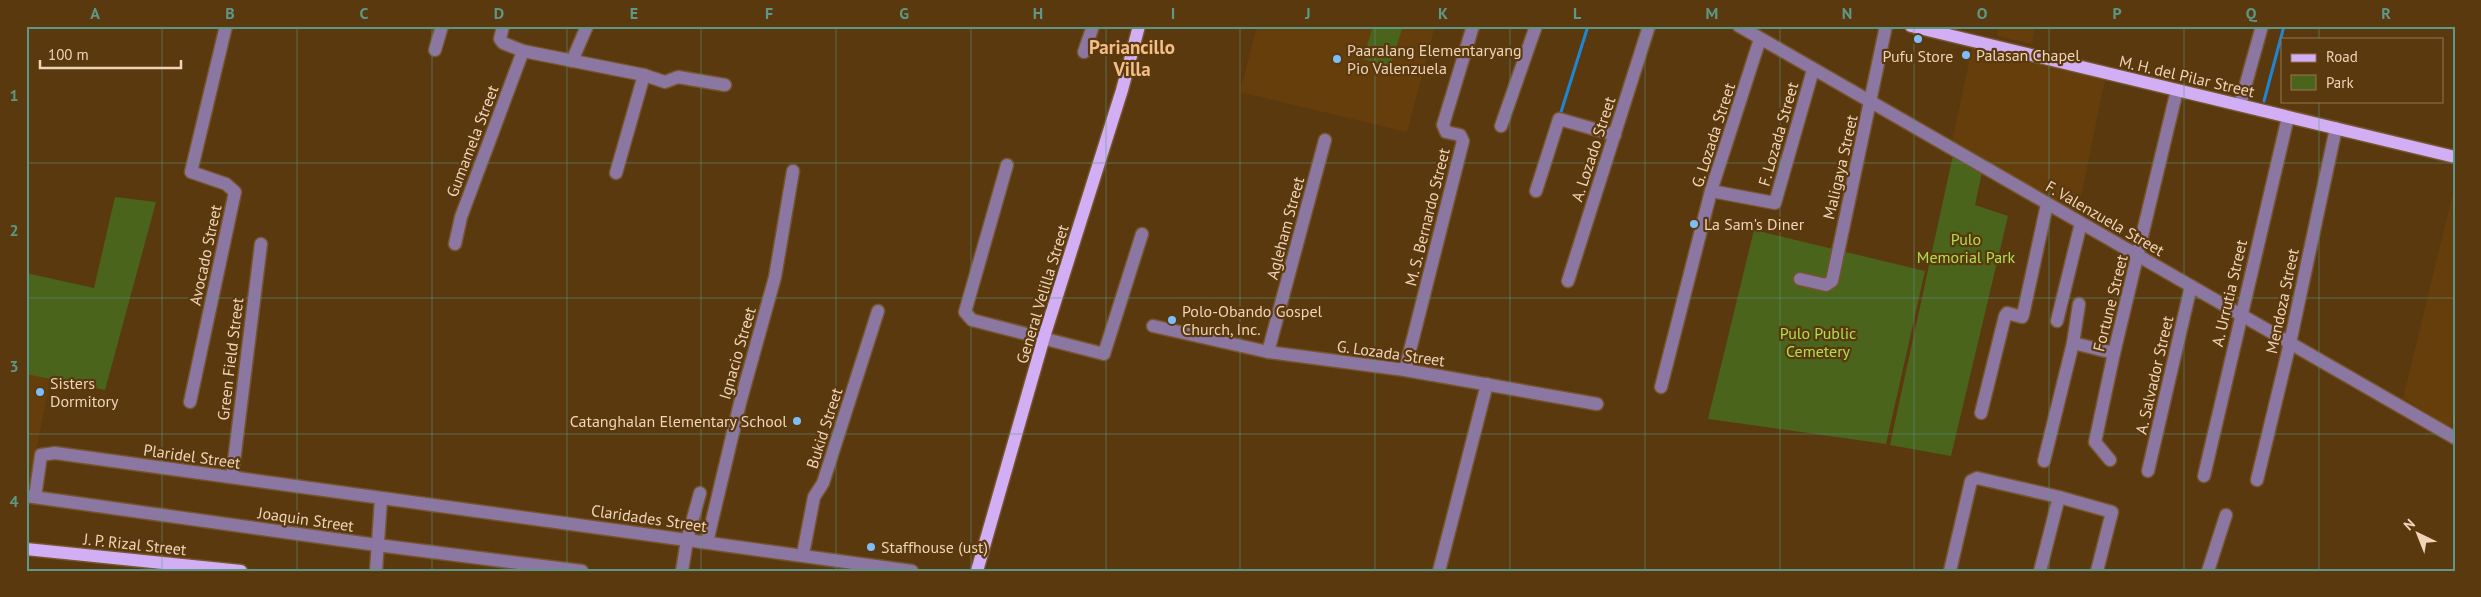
<svg xmlns="http://www.w3.org/2000/svg" width="2481" height="597" font-family="'PT Sans',sans-serif">
<style>
.built{fill:#653e0b}
.green{fill:#4a641c}
.lines{fill:none;stroke-linecap:round;stroke-linejoin:round}
.stream{stroke:#1c87d6;stroke-width:3}
.minor-casing{stroke:#75552d;stroke-width:15}
.major-casing{stroke:#75552d;stroke-width:15}
.minor{stroke:#8c77a2;stroke-width:12}
.major{stroke:#d2aff4;stroke-width:12}
.grid{fill:none;stroke:#5d9788;stroke-width:1;stroke-opacity:0.55}
.poi-dot{fill:#7dbef9;stroke:#5b390e;stroke-width:2}
.labels{text-anchor:middle;stroke-width:4.5;stroke-linejoin:round;paint-order:stroke}
.poi-label{font-size:16px;fill:#eed4b9;stroke:#5b390e;text-anchor:start}
.street-label{font-size:16px;fill:#eed4b9;stroke:#5b390e}
.park-label{font-size:16px;fill:#abe050;stroke:#5b390e}
.quarter-label{font-size:19px;font-weight:bold;fill:#f3be88;stroke:#5b390e}
.neatline{fill:none;stroke:#5d9788;stroke-width:2}
.grid-label{font-size:16px;text-anchor:middle;font-weight:bold;fill:#5d9788}
</style>
<rect width="100%" height="100%" fill="#5b390e"/>
<g class="built">
<polygon points="1257,26 1435,26 1407,132 1240,92"/>
<polygon points="1999,26 2035,26 2032,44 1997,36"/>
<polygon points="1972,48 2105,80 2077,216 1952,142"/>
<polygon points="2455,185 2455,412 2451,428 2403,398"/>
<polygon points="26,374 50,378 28,495 26,495"/>
</g>
<g class="green">
<polygon points="1373,26 1403,26 1390,67 1363,59"/>
<polygon points="1953,155 1982,172 1975,205 2008,216 1951,456 1890,445"/>
<polygon points="115,197 156,202 105,390 26,374 26,273 94,288"/>
<polygon points="1754,230 1925,271 1886,444 1708,419"/>
</g>
<g class="lines">
<g class="stream">
<polyline points="2264,101 2284,26"/>
<polyline points="1561,112 1588,26"/>
</g>
<g class="minor-casing">
<g id="minor">
<polyline points="503,26 500,39 503,43 523,51 644,75 665,82 678,77 725,85"/>
<polyline points="1739,26 2455,438"/>
<polyline points="435,50 442,26"/>
<polyline points="1084,52 1093,26"/>
<polyline points="572,61 587,26"/>
<polyline points="2240,105 2262,26"/>
<polyline points="1501,126 1536,26"/>
<polyline points="1007,165 965,312 972,320 1104,354 1142,234"/>
<polyline points="616,173 644,75"/>
<polyline points="1536,191 1559,119 1615,135"/>
<polyline points="1711,191 1775,203 1813,70"/>
<polyline points="455,244 461,217 523,51"/>
<polyline points="1800,279 1826,285 1832,281 1886,26"/>
<polyline points="1568,281 1649,26"/>
<polyline points="2057,321 2081,223"/>
<polyline points="1153,326 1268,352 1405,370 1597,404"/>
<polyline points="2073,343 2114,353"/>
<polyline points="1268,352 1325,140"/>
<polyline points="1405,370 1463,141 1460,135 1446,132 1443,125 1473,26"/>
<polyline points="1661,387 1711,191 1760,39"/>
<polyline points="190,402 235,192 226,184 191,172 226,26"/>
<polyline points="1981,413 2005,316 2007,313 2022,317 2023,315 2047,204"/>
<polyline points="2110,460 2095,442 2114,353 2177,90"/>
<polyline points="2044,461 2073,343 2079,304"/>
<polyline points="2148,471 2191,286"/>
<polyline points="2204,476 2288,117"/>
<polyline points="232,477 261,244"/>
<polyline points="2257,480 2290,343 2336,128"/>
<polyline points="26,496 377,545 582,571"/>
<polyline points="35,497 41,455 55,453 912,571"/>
<polyline points="707,542 740,403 775,277 793,171"/>
<polyline points="803,554 814,497 823,483 878,311"/>
<polyline points="376,571 381,499"/>
<polyline points="682,571 687,540 700,493"/>
<polyline points="1439,571 1487,384"/>
<polyline points="1950,571 1971,481 1977,478 2059,497 2112,512 2097,571"/>
<polyline points="2040,571 2059,497"/>
<polyline points="2208,571 2226,515"/>
</g>
</g>
<g class="major-casing">
<g id="major">
<polyline points="1911,26 2455,157"/>
<polyline points="26,549 241,571"/>
<polyline points="977,571 1044,337 1122,90 1139,26"/>
</g>
</g>
<use href="#minor" class="minor"/>
<use href="#major" class="major"/>
</g>
<path class="grid" d="M162 26V571M297 26V571M432 26V571M567 26V571M701 26V571M836 26V571M971 26V571M1106 26V571M1240 26V571M1375 26V571M1510 26V571M1645 26V571M1780 26V571M1914 26V571M2049 26V571M2184 26V571M2319 26V39M2319 101V571M26 163H2455M26 298H2455M26 434H2455"/>
<g class="poi-dot">
<circle cx="1918" cy="39" r="5"/>
<circle cx="1966" cy="55" r="5"/>
<circle cx="1337" cy="59" r="5"/>
<circle cx="1694" cy="224" r="5"/>
<circle cx="1172" cy="320" r="5"/>
<circle cx="40" cy="392" r="5"/>
<circle cx="797" cy="421" r="5"/>
<circle cx="871" cy="547" r="5"/>
</g>
<g class="labels">
<g class="poi-label">
<text x="1347" y="56">Paaralang Elementaryang<tspan x="1347" dy="18">Pio Valenzuela</tspan></text>
<text x="1976" y="61">Palasan Chapel</text>
<text x="1918" y="62" text-anchor="middle">Pufu Store</text>
<text x="1704" y="230">La Sam's Diner</text>
<text x="1182" y="317">Polo-Obando Gospel<tspan x="1182" dy="18">Church, Inc.</tspan></text>
<text x="50" y="389">Sisters<tspan x="50" dy="18">Dormitory</tspan></text>
<text x="787" y="427" text-anchor="end">Catanghalan Elementary School</text>
<text x="881" y="553">Staffhouse (ust)</text>
</g>
<g class="street-label">
<text transform="translate(2187 76) rotate(13)" y="6">M. H. del Pilar Street</text>
<text transform="translate(1778 134) rotate(-74)" y="6">F. Lozada Street</text>
<text transform="translate(1713 135) rotate(-72)" y="6">G. Lozada Street</text>
<text transform="translate(472 141) rotate(-69)" y="6">Gumamela Street</text>
<text transform="translate(1593 149) rotate(-72)" y="6">A. Lozado Street</text>
<text transform="translate(1840 167) rotate(-77)" y="6">Maligaya Street</text>
<text transform="translate(1427 217) rotate(-76)" y="6">M. S. Bernardo Street</text>
<text transform="translate(2105 218) rotate(30)" y="6">F. Valenzuela Street</text>
<text transform="translate(1285 228) rotate(-75)" y="6">Agleham Street</text>
<text transform="translate(205 255) rotate(-78)" y="6">Avocado Street</text>
<text transform="translate(2229 293) rotate(-77)" y="6">A. Urrutia Street</text>
<text transform="translate(1042 294) rotate(-73)" y="6">General Velilla Street</text>
<text transform="translate(2282 301) rotate(-78)" y="6">Mendoza Street</text>
<text transform="translate(2110 303) rotate(-76)" y="6">Fortune Street</text>
<text transform="translate(737 353) rotate(-74)" y="6">Ignacio Street</text>
<text transform="translate(1391 353) rotate(8)" y="6">G. Lozada Street</text>
<text transform="translate(230 359) rotate(-83)" y="6">Green Field Street</text>
<text transform="translate(2154 375) rotate(-77)" y="6">A. Salvador Street</text>
<text transform="translate(824 428) rotate(-72)" y="6">Bukid Street</text>
<text transform="translate(192 456) rotate(8)" y="6">Plaridel Street</text>
<text transform="translate(649 518) rotate(8)" y="6">Claridades Street</text>
<text transform="translate(306 519) rotate(8)" y="6">Joaquin Street</text>
<text transform="translate(135 544) rotate(6)" y="6">J. P. Rizal Street</text>
</g>
<g class="park-label">
<text x="1966" y="245">Pulo<tspan x="1966" dy="18">Memorial Park</tspan></text>
<text x="1818" y="339">Pulo Public<tspan x="1818" dy="18">Cemetery</tspan></text>
</g>
<g class="quarter-label">
<text x="1132" y="54">Pariancillo<tspan x="1132" dy="22">Villa</tspan></text>
</g>
</g>
<rect width="2481" height="597" fill="none" stroke="#5b390e" stroke-width="55"/>
<rect x="2281" y="38" width="162" height="65" fill="#5b390e" stroke="#967752"/>
<rect x="2291" y="54" width="25" height="8" fill="#d2aff4" stroke="#967752"/>
<text x="2326" y="62" font-size="15" fill="#eed4b9">Road</text>
<rect x="2291" y="75" width="25" height="15" fill="#4a641c" stroke="#967752"/>
<text x="2326" y="88" font-size="15" fill="#eed4b9">Park</text>
<g transform="translate(2418 534) rotate(317)" stroke="#5b390e" stroke-width="4" paint-order="stroke">
<path d="M0-4L9 19L0 12L-9 19Z" fill="#eed4b9"/>
<text y="-8" font-size="14" font-weight="bold" text-anchor="middle" fill="#eed4b9">N</text>
</g>
<path d="M40 60v8h141v-8" fill="none" stroke="#eed4b9" stroke-width="2.5"/>
<text x="48" y="60" font-size="15" fill="#eed4b9" stroke="#5b390e" stroke-width="4" paint-order="stroke">100 m</text>
<rect x="28" y="28" width="2426" height="542" class="neatline"/>
<g class="grid-label">
<text x="95" y="19">A</text>
<text x="230" y="19">B</text>
<text x="364" y="19">C</text>
<text x="499" y="19">D</text>
<text x="634" y="19">E</text>
<text x="769" y="19">F</text>
<text x="904" y="19">G</text>
<text x="1038" y="19">H</text>
<text x="1173" y="19">I</text>
<text x="1308" y="19">J</text>
<text x="1443" y="19">K</text>
<text x="1577" y="19">L</text>
<text x="1712" y="19">M</text>
<text x="1847" y="19">N</text>
<text x="1982" y="19">O</text>
<text x="2117" y="19">P</text>
<text x="2251" y="19">Q</text>
<text x="2386" y="19">R</text>
<text x="14" y="101">1</text>
<text x="14" y="236">2</text>
<text x="14" y="372">3</text>
<text x="14" y="507">4</text>
</g>
</svg>
